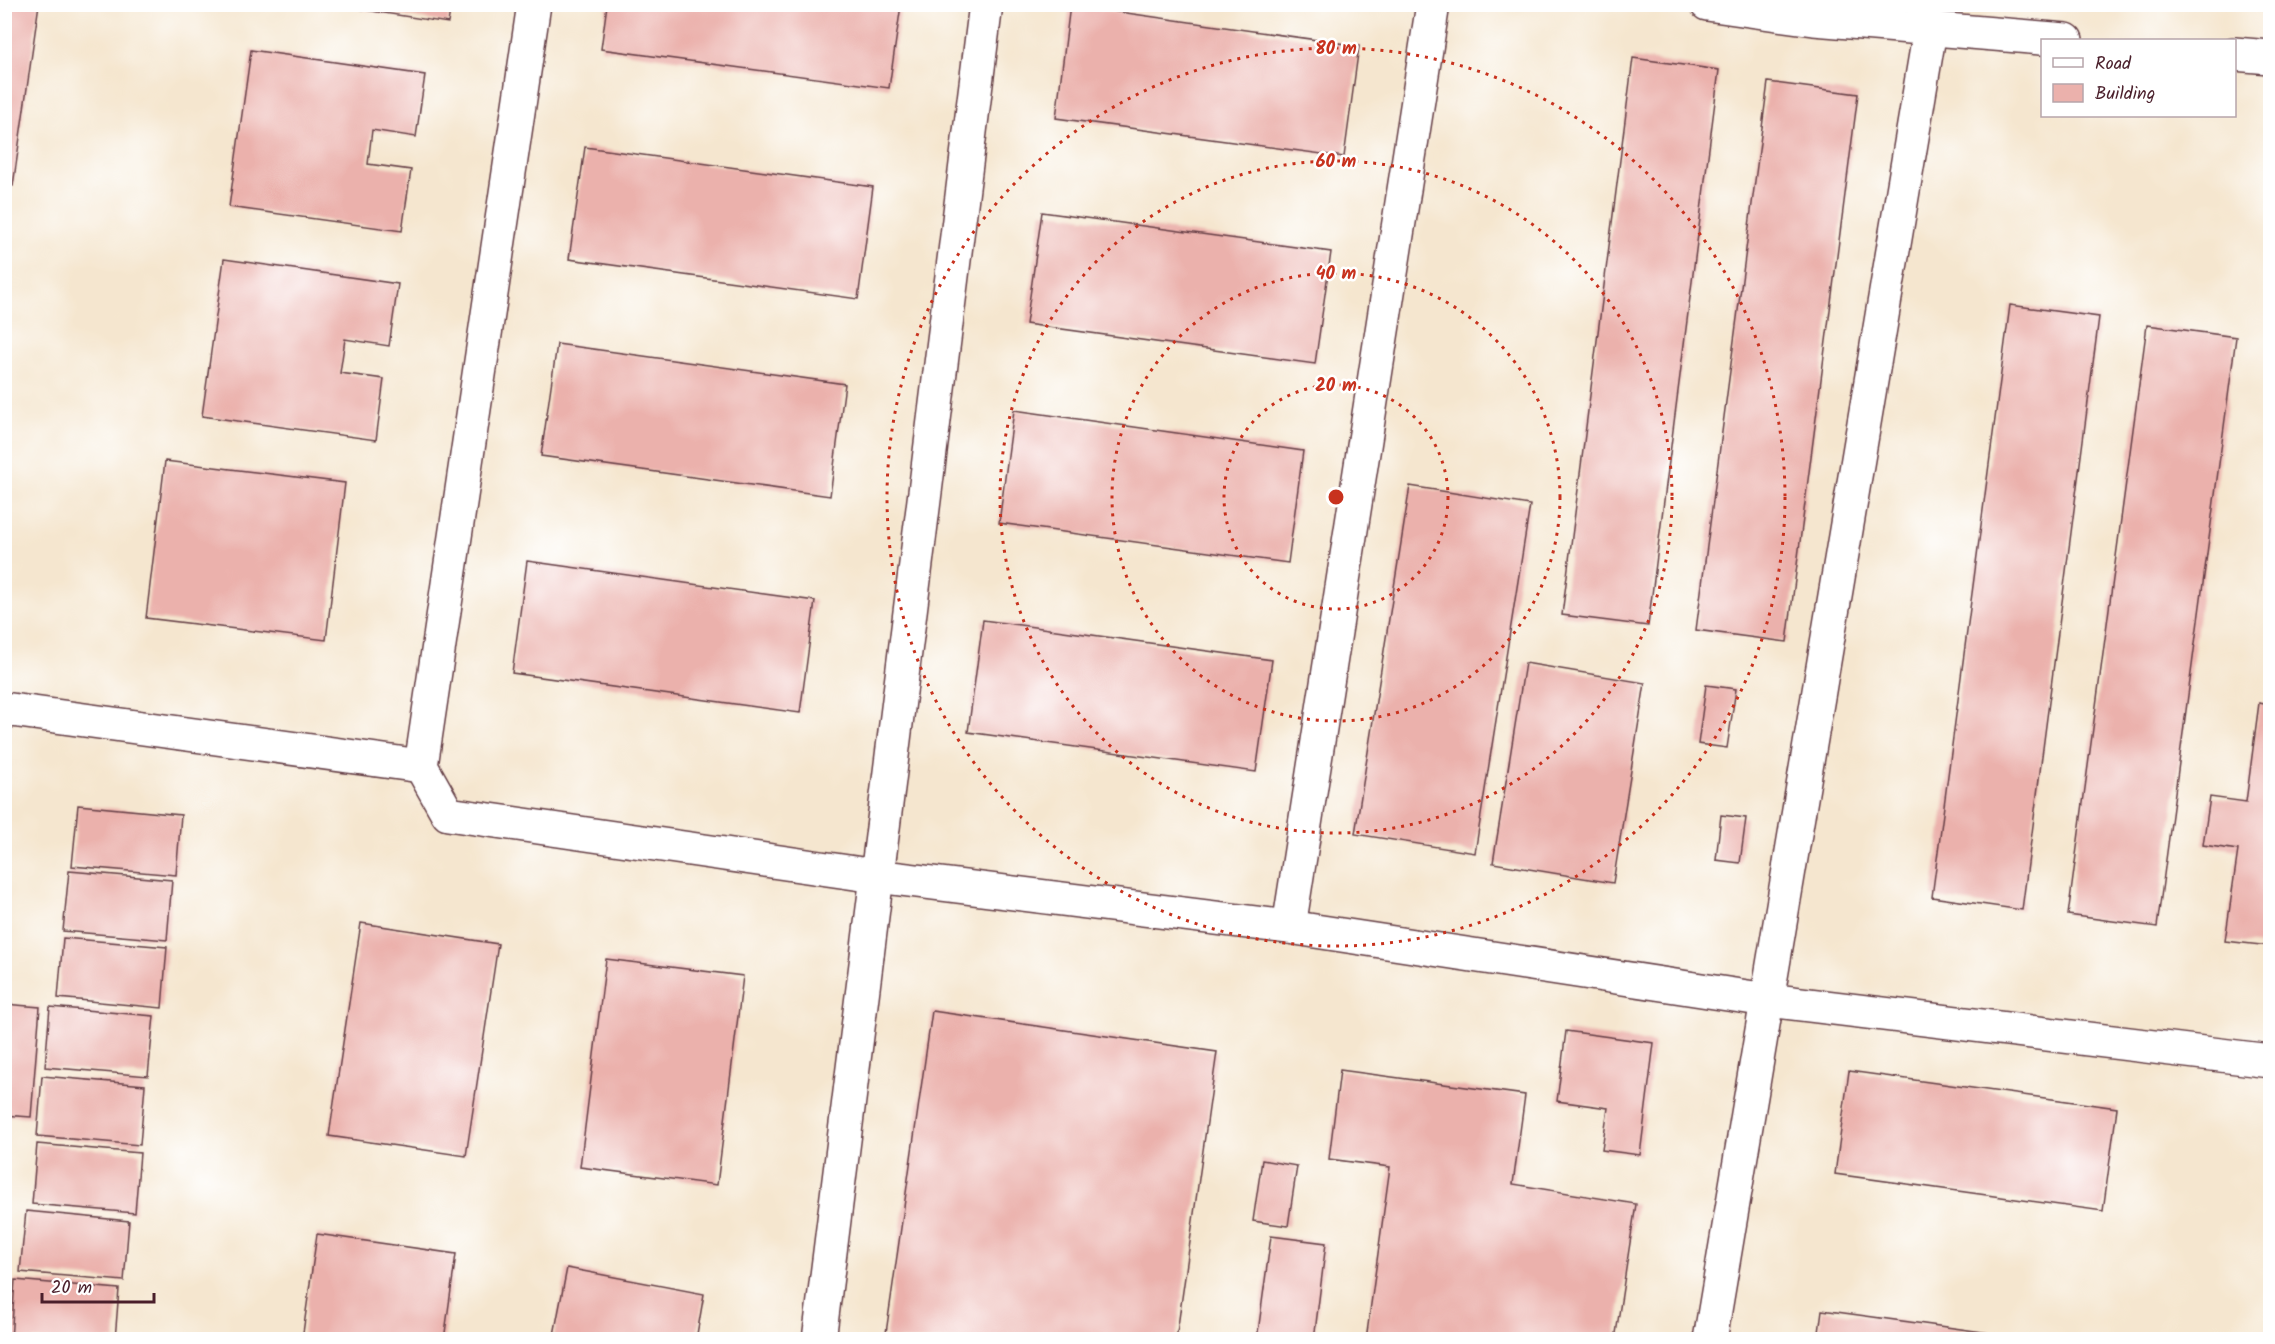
<svg xmlns="http://www.w3.org/2000/svg" width="2275" height="1344" font-family="Kalam,sans-serif">
<style>
.building{fill:#ebb1ac}
.lines{fill:none;stroke-linecap:round;stroke-linejoin:round}
.minor-casing{stroke:#643d44;stroke-width:36}
.minor{stroke:#fff;stroke-width:33}
.ring{fill:none;stroke:#c8321e;stroke-width:3;stroke-dasharray:3 6}
.centre{fill:#c8321e;stroke:#fff;stroke-width:3}
.ring-label{font-size:18px;text-anchor:middle;font-weight:bold;fill:#c8321e;stroke:#fff;stroke-width:5;stroke-linejoin:round;paint-order:stroke}
</style>
<rect width="100%" height="100%" fill="#fff"/>
<filter id="ink" filterUnits="userSpaceOnUse"><feTurbulence type="fractalNoise" baseFrequency=".0167" numOctaves="2"/><feDisplacementMap in="SourceGraphic" scale="12" xChannelSelector="R" yChannelSelector="G"/><feConvolveMatrix kernelMatrix="1 2 1 2 8 2 1 2 1" color-interpolation-filters="sRGB"/></filter>
<filter id="wash" filterUnits="userSpaceOnUse"><feTurbulence type="fractalNoise" baseFrequency=".008" numOctaves="4" result="noise"/><feDisplacementMap in="SourceGraphic" scale="24" xChannelSelector="R" yChannelSelector="G"/><feGaussianBlur stdDeviation="1.35" result="paint"/><feColorMatrix in="noise" values="0 0 0 0 0 0 0 0 0 0 0 0 0 0 0 0 0 1.4 0 .05"/><feComposite in="paint" operator="in"/></filter>
<g filter="url(#wash)">
<rect width="100%" height="100%" fill="#f5e6cf"/>
<g id="blocks">
<g class="building">
<polygon points="4,4 39,4 13,186 4,185"/>
<polygon points="327,4 451,4 448,23"/>
<polygon points="607,5 901,5 889,88 601,49"/>
<polygon points="1070,5 1359,46 1344,157 1056,118"/>
<polygon points="251,50 425,75 416,137 372,130 368,164 411,170 402,231 229,207"/>
<polygon points="1633,58 1719,70 1648,626 1562,615"/>
<polygon points="1768,82 1858,94 1787,642 1696,630"/>
<polygon points="585,147 873,187 858,299 569,259"/>
<polygon points="1042,212 1331,252 1315,364 1026,324"/>
<polygon points="224,259 398,284 389,346 345,339 340,373 384,379 376,440 202,416"/>
<polygon points="2010,305 2099,317 2022,910 1932,897"/>
<polygon points="2147,325 2236,337 2157,927 2068,915"/>
<polygon points="557,344 845,384 830,496 541,456"/>
<polygon points="1014,410 1303,451 1288,563 999,523"/>
<polygon points="165,461 345,483 326,640 146,618"/>
<polygon points="1410,486 1530,505 1475,853 1355,834"/>
<polygon points="527,561 815,601 800,713 512,673"/>
<polygon points="983,620 1272,660 1256,772 968,732"/>
<polygon points="1525,663 1645,683 1613,883 1493,863"/>
<polygon points="1706,685 1736,689 1727,748 1698,744"/>
<polygon points="2259,703 2270,705 2270,946 2225,941 2238,850 2203,845 2210,797 2246,802"/>
<polygon points="78,805 181,815 176,875 72,866"/>
<polygon points="1721,815 1746,818 1740,863 1716,860"/>
<polygon points="69,871 172,880 167,940 63,931"/>
<polygon points="361,923 498,944 466,1156 329,1136"/>
<polygon points="63,938 167,947 162,1008 58,998"/>
<polygon points="606,959 743,976 717,1185 580,1167"/>
<polygon points="4,1004 40,1007 31,1117 4,1115"/>
<polygon points="50,1007 154,1016 148,1076 45,1067"/>
<polygon points="932,1011 1217,1052 1176,1340 885,1340"/>
<polygon points="1566,1031 1654,1043 1640,1155 1602,1150 1608,1108 1557,1101"/>
<polygon points="1340,1070 1525,1095 1513,1184 1636,1204 1615,1340 1366,1340 1390,1167 1329,1159"/>
<polygon points="1849,1071 2117,1108 2103,1211 1835,1174"/>
<polygon points="42,1076 145,1085 140,1145 37,1136"/>
<polygon points="37,1144 140,1153 135,1213 32,1204"/>
<polygon points="1262,1160 1297,1166 1288,1226 1253,1221"/>
<polygon points="26,1211 129,1221 124,1281 20,1272"/>
<polygon points="317,1234 456,1254 444,1340 302,1340"/>
<polygon points="1271,1236 1326,1243 1314,1340 1257,1340"/>
<polygon points="567,1268 704,1294 696,1340 553,1340"/>
<polygon points="15,1280 119,1289 115,1340 11,1340"/>
<polygon points="1822,1310 2026,1338 2026,1340 1818,1340"/>
</g>
</g>
</g>
<g filter="url(#ink)">
<use href="#blocks" fill-opacity="0" stroke="#643d44" stroke-width="1.5"/>
<g class="lines">
<g class="minor-casing">
<g id="minor">
<polyline points="534,4 421,766 448,814 876,876 1289,927 1767,1000 2270,1061"/>
<polyline points="1707,4 1814,19 2066,40"/>
<polyline points="2234,54 2270,57"/>
<polyline points="4,709 421,766"/>
<polyline points="1289,927 1433,4"/>
<polyline points="819,1340 986,4"/>
<polyline points="1710,1340 1930,30"/>
</g>
</g>
<use href="#minor" class="minor"/>
</g>
</g>
<g class="ring">
<circle cx="1336" cy="497" r="112"/>
<circle cx="1336" cy="497" r="224"/>
<circle cx="1336" cy="497" r="336"/>
<circle cx="1336" cy="497" r="449"/>
</g>
<circle cx="1336" cy="497" r="9" class="centre"/>
<g class="ring-label">
<text x="1336" y="54">80 m</text>
<text x="1336" y="167">60 m</text>
<text x="1336" y="279">40 m</text>
<text x="1336" y="391">20 m</text>
</g>
<rect width="2275" height="1344" fill="none" stroke="#fff" stroke-width="24"/>
<rect x="2041" y="39" width="195" height="78" fill="#ffffff" stroke="#b7a5aa" stroke-width="1.5"/>
<rect x="2053" y="58" width="30" height="9" fill="#ffffff" stroke="#b7a5aa" stroke-width="1.5"/>
<text x="2095" y="69" font-size="18" fill="#4a1f2b">Road</text>
<rect x="2053" y="84" width="30" height="18" fill="#ebb1ac" stroke="#b7a5aa" stroke-width="1.5"/>
<text x="2095" y="99" font-size="18" fill="#4a1f2b">Building</text>
<path d="M42 1293v9h112v-9" fill="none" stroke="#4a1f2b" stroke-width="3"/>
<text x="51" y="1293" font-size="18" fill="#4a1f2b" stroke="#ffffff" stroke-width="4.5" paint-order="stroke">20 m</text>
</svg>
